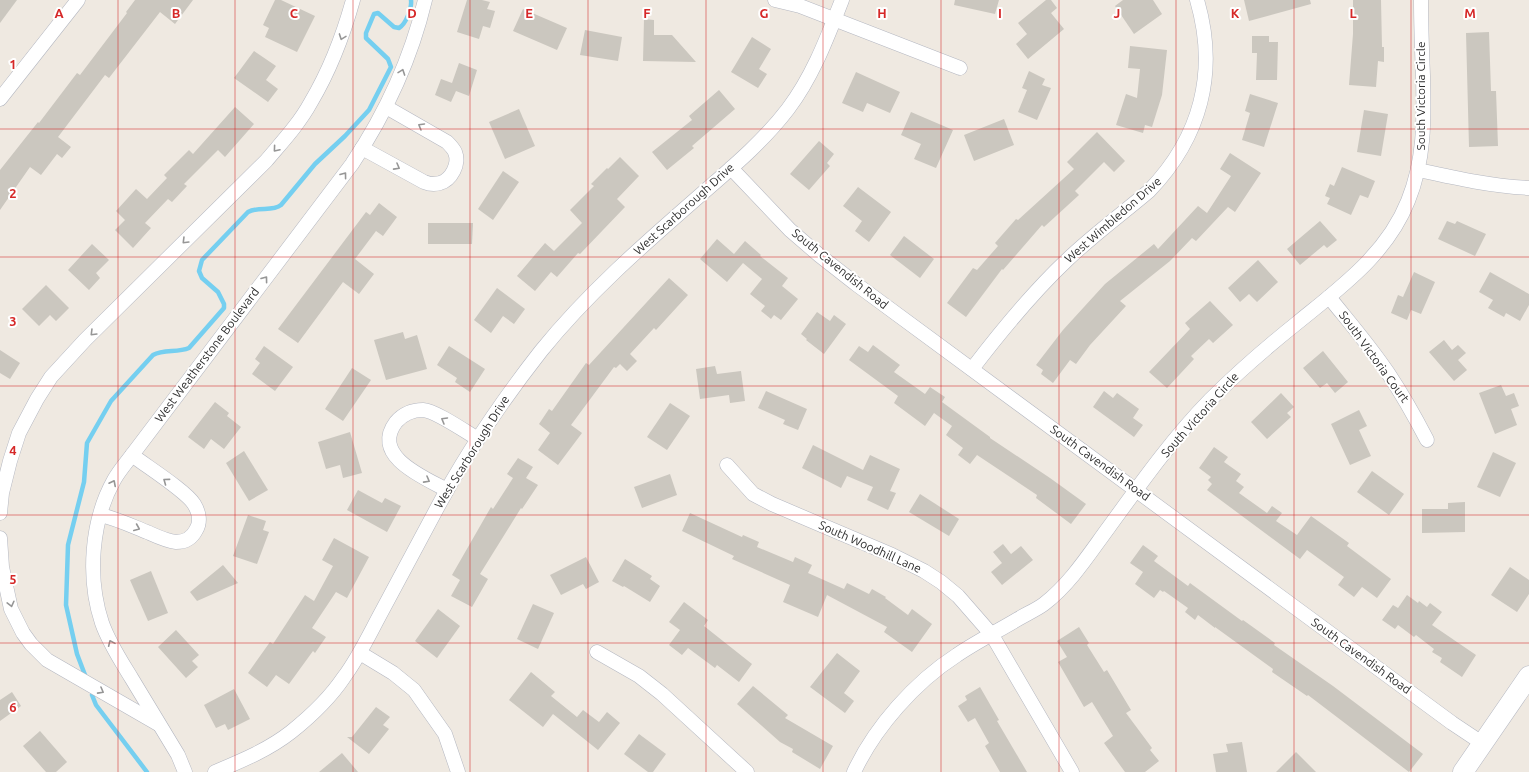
<svg xmlns="http://www.w3.org/2000/svg" width="1529" height="772" font-family="Ubuntu,sans-serif">
<style>
.lines{fill:none;stroke-linecap:round;stroke-linejoin:round}
.stream{stroke:#75cff0;stroke-width:4.5}
.building{fill:#cbc7bf}
.street-casing{stroke:#b4b7c1;stroke-width:15}
.secondary-casing{stroke:#b4b7c1;stroke-width:21}
.street{stroke:#fff;stroke-width:14}
.secondary{stroke:#fff;stroke-width:20}
.oneway{stroke:#969696}
.grid{fill:none;stroke:#d62828;stroke-width:1;stroke-opacity:0.55}
.labels{text-anchor:middle;stroke-width:4;stroke-linejoin:round;paint-order:stroke}
.street-label{font-size:12px;fill:#2e2e2e;stroke:#fff}
.grid-label{font-size:13px;text-anchor:middle;font-weight:bold;fill:#d62828;stroke:#fff;stroke-width:4;stroke-linejoin:round;paint-order:stroke}
</style>
<rect width="100%" height="100%" fill="#efe9e1"/>
<g class="lines">
<g class="stream">
<path d="M85 675 77 654 66 605 68 545 84 482 87 443 111 401 153 355C164 349 177 353 189 348L224 308V304L218 292 202 278 199 271 202 260 248 212C259 206 272 212 281 205L315 164 345 136 369 110 391 67 388 59 366 38V33L374 14 378 13 394 27 399 28C406 24 412 8 411 0"/>
<polyline points="92,695 96,705 147,772"/>
</g>
</g>
<g class="building">
<polygon points="0,0 17,0 0,23"/>
<polygon points="135,0 193,0 175,24 160,12 109,78 105,75 58,137 71,147 62,158 57,154 41,175 30,167 0,210 0,170 38,122 39,123 77,73 80,75 127,13 126,12"/>
<polygon points="275,0 281,0 315,16 297,52 265,37 269,28 263,25"/>
<polygon points="467,0 482,0 490,2 487,9 495,11 490,28 483,26 479,39 457,32"/>
<polygon points="955,0 999,0 995,14 954,5"/>
<polygon points="1046,0 1051,0 1057,8 1051,13 1064,29 1028,59 1016,44 1027,34 1018,23"/>
<polygon points="1123,0 1153,0 1162,14 1134,34 1115,6"/>
<polygon points="1244,0 1310,0 1311,4 1249,21"/>
<polygon points="1353,0 1381,0 1382,47 1384,47 1384,62 1378,61 1376,87 1349,85 1353,34"/>
<polygon points="523,9 567,28 557,50 513,31"/>
<polygon points="644,19 654,20 654,35 672,35 696,62 643,61"/>
<polygon points="585,30 622,37 618,61 580,55"/>
<polygon points="1489,32 1491,91 1496,91 1498,146 1469,147 1466,33"/>
<polygon points="1252,36 1269,36 1269,42 1278,42 1277,80 1256,80 1257,53 1252,53"/>
<polygon points="752,37 771,49 759,69 767,74 758,88 731,72"/>
<polygon points="1130,46 1167,50 1162,95 1152,127 1145,125 1143,133 1116,125 1126,94 1137,98 1140,69 1128,68"/>
<polygon points="254,51 276,66 266,80 278,89 268,102 234,78"/>
<polygon points="459,63 477,70 469,96 456,91 451,102 435,95 441,79 452,83"/>
<polygon points="1029,71 1045,79 1042,85 1051,88 1037,120 1018,112 1027,90 1022,88"/>
<polygon points="856,72 900,92 890,113 867,103 863,112 842,103"/>
<polygon points="719,90 735,109 692,146 694,148 667,170 652,152 692,120 689,116"/>
<polygon points="1250,94 1278,103 1264,147 1242,140 1250,113 1245,111"/>
<polygon points="235,107 254,124 225,157 218,150 184,184 187,186 172,202 168,199 145,223 151,228 133,248 115,230 125,220 116,211 136,189 147,199 167,178 164,175 189,150 193,154"/>
<polygon points="519,109 535,146 505,159 489,122"/>
<polygon points="1364,110 1388,114 1381,156 1357,152"/>
<polygon points="911,112 953,130 936,168 914,159 921,144 901,135"/>
<polygon points="1004,119 1014,145 974,161 964,135"/>
<polygon points="1097,132 1125,161 1114,172 1104,162 1075,191 1079,195 1044,227 1042,225 1003,270 1002,269 966,317 947,303 973,268 977,270 998,246 995,243 1016,219 1018,220 1074,169 1067,162"/>
<polygon points="819,141 834,154 827,163 830,166 809,190 790,174"/>
<polygon points="1230,153 1261,173 1235,212 1228,207 1196,241 1192,238 1170,261 1120,301 1126,306 1090,345 1076,364 1070,360 1053,383 1041,374 1043,370 1036,365 1063,330 1105,284 1154,244 1158,249 1198,206 1207,213 1231,176 1220,169"/>
<polygon points="620,157 639,176 617,199 625,207 580,254 578,253 557,277 551,272 535,291 517,276 545,243 554,251 582,223 570,210 594,186 591,184 607,168 608,169"/>
<polygon points="1342,167 1375,181 1368,198 1360,195 1351,215 1327,204 1330,198 1325,196 1330,184 1334,186"/>
<polygon points="503,171 519,182 493,220 478,209"/>
<polygon points="858,187 891,212 869,242 855,231 862,221 843,206"/>
<polygon points="379,203 397,217 383,236 376,231 355,259 374,274 359,294 343,282 298,343 278,329 366,212 370,215"/>
<polygon points="1320,221 1337,240 1327,248 1324,245 1300,265 1287,249"/>
<polygon points="1447,221 1455,224 1457,221 1486,234 1475,256 1438,239"/>
<polygon points="428,223 473,223 472,244 428,244"/>
<polygon points="904,236 934,259 920,278 890,255"/>
<polygon points="717,239 734,254 745,241 761,255 760,256 788,278 782,286 798,299 781,320 774,315 771,319 761,311 765,306 750,294 762,279 743,263 727,282 700,259"/>
<polygon points="92,244 109,260 96,273 100,278 89,290 68,270"/>
<polygon points="1258,260 1278,282 1257,302 1249,294 1240,302 1228,288"/>
<polygon points="1414,272 1435,282 1421,314 1411,310 1407,320 1391,313 1398,295 1403,297"/>
<polygon points="1490,272 1529,294 1529,305 1520,321 1506,313 1504,317 1488,308 1493,300 1479,292"/>
<polygon points="669,278 688,295 656,330 654,328 630,354 637,361 627,371 620,364 616,368 614,367 571,425 582,433 558,465 538,450 550,433 539,424 549,409 552,411 586,363 589,365"/>
<polygon points="46,285 69,308 56,321 50,315 39,326 22,309"/>
<polygon points="497,288 525,309 514,324 503,316 491,333 474,320"/>
<polygon points="1210,301 1233,325 1213,343 1209,339 1191,356 1194,359 1167,388 1149,372 1190,329 1185,323"/>
<polygon points="817,312 830,321 834,315 846,324 824,354 806,340 807,339 801,334"/>
<polygon points="403,332 405,339 417,335 427,369 386,380 374,340"/>
<polygon points="1444,340 1452,350 1458,345 1466,353 1458,360 1467,370 1454,381 1429,352"/>
<polygon points="873,345 900,365 894,372 925,394 930,387 945,397 942,402 990,437 990,438 1050,478 1086,504 1071,524 1036,498 1037,495 977,455 970,464 958,455 963,448 946,435 952,426 934,413 925,426 894,403 898,396 849,360 859,346 868,352"/>
<polygon points="264,346 293,367 275,391 252,374 260,363 255,359"/>
<polygon points="449,346 485,369 470,392 455,382 457,378 437,365"/>
<polygon points="0,350 20,363 10,379 0,373"/>
<polygon points="1323,351 1348,382 1335,393 1327,383 1320,388 1303,368"/>
<polygon points="715,366 717,374 741,371 745,401 730,403 729,395 700,399 696,369"/>
<polygon points="352,368 371,380 343,421 325,409"/>
<polygon points="1501,385 1506,396 1514,393 1519,406 1511,409 1517,425 1495,434 1479,393"/>
<polygon points="766,391 807,409 798,430 783,424 785,420 758,408"/>
<polygon points="1104,391 1113,398 1117,393 1139,409 1133,418 1143,425 1134,437 1093,407"/>
<polygon points="1281,393 1294,407 1287,413 1291,417 1267,439 1251,422"/>
<polygon points="215,402 229,413 227,416 241,427 224,449 211,439 204,449 188,437"/>
<polygon points="670,403 690,416 667,450 647,437"/>
<polygon points="1359,410 1367,426 1359,430 1371,456 1350,465 1331,424"/>
<polygon points="350,432 362,473 343,478 340,465 326,469 318,442"/>
<polygon points="813,445 863,470 870,455 900,469 890,491 896,493 888,510 867,500 873,487 847,476 841,488 802,468"/>
<polygon points="1214,447 1228,457 1224,462 1241,474 1236,481 1244,487 1239,493 1267,513 1272,506 1282,513 1276,521 1297,535 1311,516 1349,543 1347,546 1391,579 1377,598 1362,587 1354,597 1338,585 1344,577 1307,550 1300,559 1207,490 1212,484 1208,480 1211,477 1199,468"/>
<polygon points="244,451 268,490 249,501 226,463"/>
<polygon points="1493,452 1516,463 1500,497 1477,487"/>
<polygon points="518,458 533,467 526,478 538,485 522,509 521,508 480,574 488,579 472,607 451,596 460,580 452,575 491,507 493,509 513,478 507,474"/>
<polygon points="1372,471 1404,494 1389,515 1357,492"/>
<polygon points="670,474 677,495 642,508 634,487"/>
<polygon points="358,490 382,503 385,498 401,506 387,532 347,510"/>
<polygon points="920,494 959,519 949,536 909,512"/>
<polygon points="1465,502 1465,532 1422,533 1422,509 1448,509 1448,503"/>
<polygon points="690,513 742,537 743,535 759,542 757,547 793,562 795,557 812,565 808,573 844,589 847,583 869,594 872,589 886,597 885,598 908,615 912,609 932,624 912,652 884,632 887,627 827,595 818,617 783,602 790,585 732,559 734,556 682,531"/>
<polygon points="248,515 266,521 263,530 269,532 257,564 233,556"/>
<polygon points="334,538 369,557 347,598 336,592 312,628 326,637 315,653 313,651 289,684 276,675 267,687 248,673 270,642 273,644 305,595 314,601 333,566 322,560"/>
<polygon points="1003,544 1011,554 1021,546 1033,560 1002,585 991,572 1002,563 993,552"/>
<polygon points="1143,545 1158,556 1154,561 1188,586 1190,583 1242,621 1243,620 1275,643 1274,645 1333,686 1423,754 1409,772 1308,695 1307,696 1272,672 1273,669 1215,627 1215,628 1198,615 1195,620 1185,612 1188,608 1164,591 1163,592 1160,590 1154,598 1135,584 1143,572 1130,563"/>
<polygon points="586,557 599,582 586,589 583,584 561,595 550,575"/>
<polygon points="625,559 652,576 650,579 660,586 650,602 624,586 623,587 612,581"/>
<polygon points="223,565 238,583 197,601 190,592"/>
<polygon points="1510,567 1529,580 1529,594 1517,612 1491,595"/>
<polygon points="151,571 168,613 148,621 130,580"/>
<polygon points="1407,595 1418,603 1419,601 1427,607 1430,603 1442,612 1432,625 1476,655 1462,677 1440,662 1442,658 1432,652 1434,649 1416,635 1414,637 1398,625 1395,629 1382,620 1393,605 1398,608"/>
<polygon points="684,602 708,620 704,626 752,664 739,682 717,665 715,668 688,648 682,655 669,645 680,630 669,622"/>
<polygon points="533,604 554,613 538,649 517,639"/>
<polygon points="438,609 460,626 437,658 415,641"/>
<polygon points="1079,627 1089,643 1087,645 1104,672 1107,670 1131,710 1126,713 1152,748 1150,750 1159,761 1145,772 1125,772 1104,743 1113,736 1092,702 1084,707 1058,662 1067,657 1057,641"/>
<polygon points="176,630 199,655 192,661 198,667 186,678 158,647"/>
<polygon points="837,653 860,671 844,693 854,701 845,713 810,687"/>
<polygon points="531,672 555,692 551,696 577,717 583,710 599,722 607,712 620,723 598,750 553,714 543,727 509,700"/>
<polygon points="753,686 788,715 785,718 833,746 820,769 792,752 793,749 780,742 737,704"/>
<polygon points="980,687 999,720 997,721 1027,772 1000,772 985,746 989,743 975,718 968,722 958,706 967,700 965,696"/>
<polygon points="234,689 250,719 228,730 225,724 216,728 204,705"/>
<polygon points="12,692 21,706 0,721 0,700"/>
<polygon points="376,707 390,717 383,725 389,729 369,754 347,737 352,737"/>
<polygon points="40,731 67,762 56,772 46,772 23,746"/>
<polygon points="639,734 666,754 653,772 648,772 624,754"/>
<polygon points="1242,742 1247,772 1216,772 1213,754 1228,752 1226,744"/>
<polygon points="1296,752 1316,772 1276,772"/>
<polygon points="342,753 358,772 319,772"/>
</g>
<g class="lines">
<g class="street-casing">
<g id="street">
<polyline points="775,0 800,6 960,68"/>
<polyline points="0,99 78,0"/>
<path d="M362 148 424 182C429 184 434 185 440 183 451 180 460 164 455 152 453 148 450 145 447 142L386 107"/>
<polyline points="731,168 790,230 819,255 856,284 1452,723 1482,743"/>
<path d="M1418 170C1455 178 1491 186 1529 188"/>
<path d="M1329 297C1349 322 1370 346 1388 373 1402 394 1415 417 1427 440"/>
<path d="M972 369C1001 331 1032 293 1067 260 1093 235 1122 214 1149 191 1201 137 1218 72 1197 0"/>
<polyline points="727,465 753,494 772,504 892,555 924,571 941,582 958,596 992,635 1072,772"/>
<path d="M447 490C425 478 370 456 396 422 403 414 413 410 423 410 436 411 466 432 478 439"/>
<path d="M0 513 2 493 10 461 19 433 37 399 51 377 85 340 266 161C282 142 299 124 311 102 330 70 343 36 353 0"/>
<path d="M101 515C117 519 132 526 147 532 156 536 166 541 176 542 185 542 192 538 196 530 201 522 199 512 194 504 186 491 146 466 132 455"/>
<polyline points="0,538 2,567 11,609 23,633 31,644 47,660 158,724"/>
<polyline points="597,652 639,676 662,694 747,772"/>
<polyline points="360,653 393,673 414,690 445,734 458,772"/>
<path d="M185 772 178 755C163 730 147 704 132 679 121 661 109 643 102 623 87 578 91 521 114 480 119 471 126 463 132 455L352 164C386 113 411 59 425 0"/>
<path d="M215 772C241 761 268 750 291 732 311 716 330 698 344 677 359 657 370 633 382 611 400 578 417 545 435 512 465 455 501 402 541 351 587 294 642 246 697 198 729 170 762 143 788 109 813 76 827 38 842 0"/>
<path d="M854 772C875 727 915 682 957 655 976 642 998 631 1018 619 1026 614 1036 610 1044 604 1071 583 1089 554 1109 527 1141 483 1172 439 1210 400 1238 372 1267 347 1297 323 1341 287 1387 254 1408 201 1425 159 1424 120 1423 76 1422 51 1421 25 1421 0"/>
</g>
</g>
<g class="secondary-casing">
<polyline id="secondary" points="1463,772 1529,676"/>
</g>
<use href="#street" class="street"/>
<use href="#secondary" class="secondary"/>
</g>
<defs><path id="oneway-chevron" d="M-2-3.5L2.5 0L-2 3.5" fill="none" stroke-width="1.6" stroke-linecap="round" stroke-linejoin="round"/></defs>
<g class="oneway">
<use href="#oneway-chevron" transform="translate(342 37) rotate(110)"/>
<use href="#oneway-chevron" transform="translate(402 72) rotate(-70)"/>
<use href="#oneway-chevron" transform="translate(421 126) rotate(-150)"/>
<use href="#oneway-chevron" transform="translate(276 149) rotate(130)"/>
<use href="#oneway-chevron" transform="translate(397 167) rotate(29)"/>
<use href="#oneway-chevron" transform="translate(344 175) rotate(-53)"/>
<use href="#oneway-chevron" transform="translate(185 241) rotate(135)"/>
<use href="#oneway-chevron" transform="translate(265 279) rotate(-53)"/>
<use href="#oneway-chevron" transform="translate(93 333) rotate(135)"/>
<use href="#oneway-chevron" transform="translate(444 420) rotate(-150)"/>
<use href="#oneway-chevron" transform="translate(427 480) rotate(29)"/>
<use href="#oneway-chevron" transform="translate(166 481) rotate(-144)"/>
<use href="#oneway-chevron" transform="translate(113 483) rotate(-63)"/>
<use href="#oneway-chevron" transform="translate(137 528) rotate(23)"/>
<use href="#oneway-chevron" transform="translate(11 604) rotate(76)"/>
<use href="#oneway-chevron" transform="translate(111 643) rotate(-114)"/>
<use href="#oneway-chevron" transform="translate(101 691) rotate(29)"/>
</g>
<path class="grid" d="M118 0V772M235 0V772M353 0V772M470 0V772M588 0V772M706 0V772M823 0V772M941 0V772M1059 0V772M1176 0V772M1294 0V772M1411 0V772M0 129H1529M0 257H1529M0 386H1529M0 515H1529M0 643H1529"/>
<g class="labels">
<g class="street-label">
<text transform="translate(1421 96) rotate(-90)" y="4">South Victoria Circle</text>
<text transform="translate(684 209) rotate(-42)" y="4">West Scarborough Drive</text>
<text transform="translate(1113 220) rotate(-41)" y="4">West Wimbledon Drive</text>
<text transform="translate(840 269) rotate(39)" y="4">South Cavendish Road</text>
<text transform="translate(207 355) rotate(-53)" y="4">West Weatherstone Boulevard</text>
<text transform="translate(1374 357) rotate(54)" y="4">South Victoria Court</text>
<text transform="translate(1200 415) rotate(-48)" y="4">South Victoria Circle</text>
<text transform="translate(472 452) rotate(-58)" y="4">West Scarborough Drive</text>
<text transform="translate(1100 463) rotate(36)" y="4">South Cavendish Road</text>
<text transform="translate(870 547) rotate(24)" y="4">South Woodhill Lane</text>
<text transform="translate(1361 656) rotate(36)" y="4">South Cavendish Road</text>
</g>
</g>
<g class="grid-label">
<text x="59" y="18">A</text>
<text x="176" y="18">B</text>
<text x="294" y="18">C</text>
<text x="412" y="18">D</text>
<text x="529" y="18">E</text>
<text x="647" y="18">F</text>
<text x="764" y="18">G</text>
<text x="882" y="18">H</text>
<text x="1000" y="18">I</text>
<text x="1117" y="18">J</text>
<text x="1235" y="18">K</text>
<text x="1353" y="18">L</text>
<text x="1470" y="18">M</text>
<text x="13" y="69">1</text>
<text x="13" y="198">2</text>
<text x="13" y="326">3</text>
<text x="13" y="455">4</text>
<text x="13" y="584">5</text>
<text x="13" y="712">6</text>
</g>
</svg>
